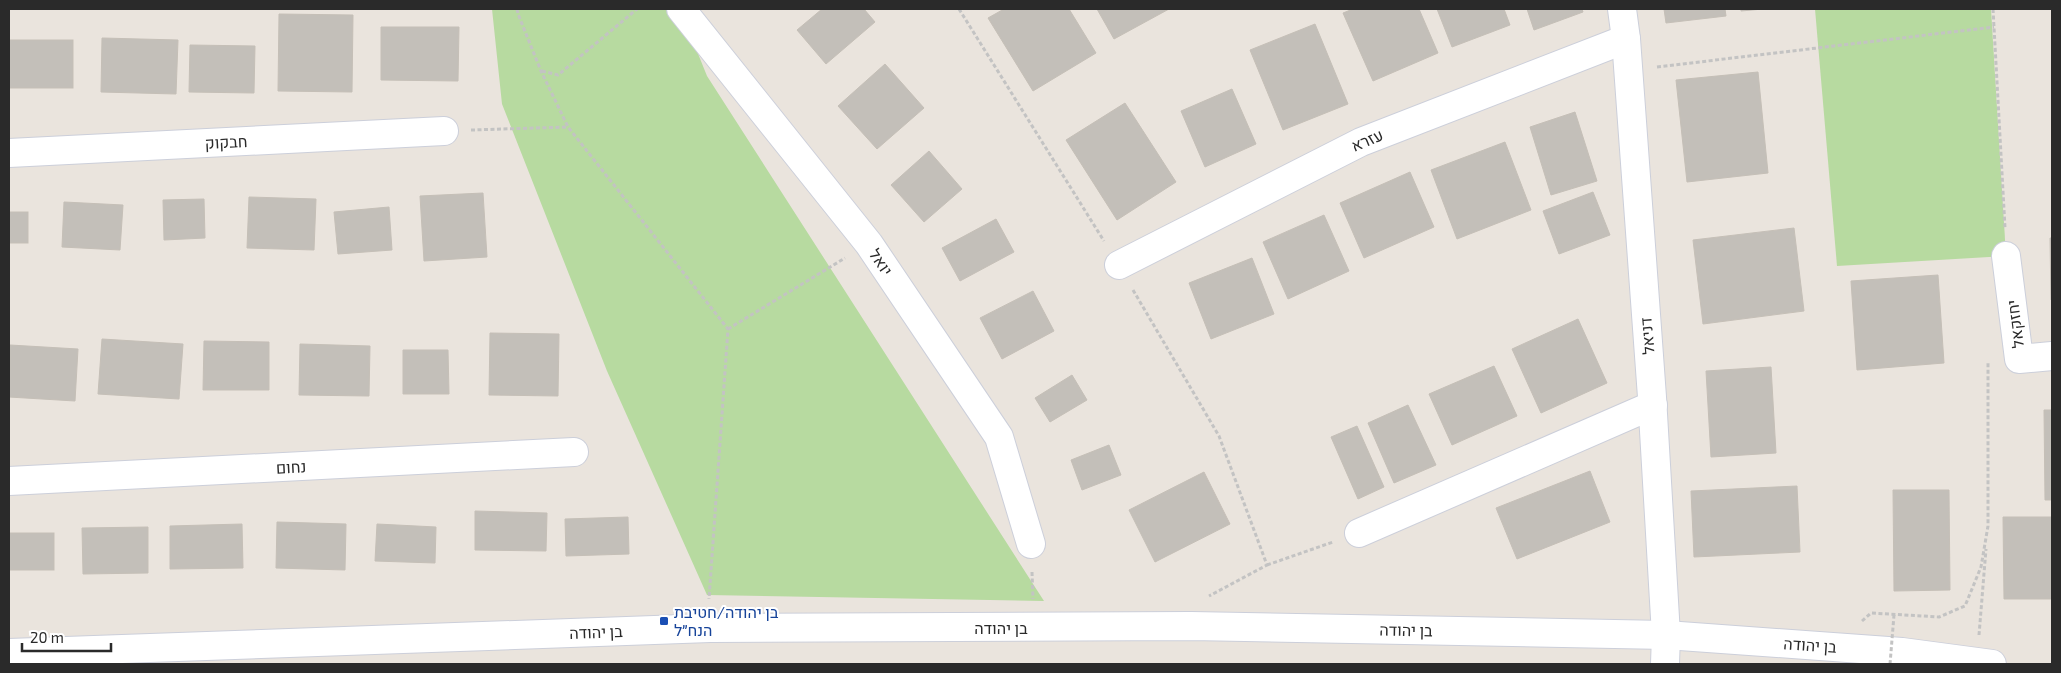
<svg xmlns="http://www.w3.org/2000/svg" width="2061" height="673" font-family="'Exo 2',Heebo,sans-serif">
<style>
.green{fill:#b7daa0}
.building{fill:#c3bfb9;stroke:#c5bfb7}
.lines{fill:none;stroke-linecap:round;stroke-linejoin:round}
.minor-casing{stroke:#cccfda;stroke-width:30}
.path{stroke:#c3c3c3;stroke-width:3;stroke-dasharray:4 2.5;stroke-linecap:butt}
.minor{stroke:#fff;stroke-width:28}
.path-bridge{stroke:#c3c3c3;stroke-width:3;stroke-dasharray:4 2.5;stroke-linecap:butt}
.transit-dot{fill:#1a4fb4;stroke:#fff;stroke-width:2}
.labels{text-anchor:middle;stroke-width:4;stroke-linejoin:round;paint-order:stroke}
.street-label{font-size:16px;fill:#2a2a2a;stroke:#fff}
.transit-label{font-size:16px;fill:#164399;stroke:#fff;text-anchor:start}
</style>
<rect width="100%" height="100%" fill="#eae4dd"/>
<g class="green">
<polygon points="492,9 680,9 707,76 1044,601 707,595 607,371 502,104"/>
<polygon points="1815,9 1991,9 2006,256 1837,266"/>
</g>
<g class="building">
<polygon points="822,9 864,9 875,22 826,64 797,30"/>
<polygon points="1004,9 1069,9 1096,53 1033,91 988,18"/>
<polygon points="1097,9 1169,9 1114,39"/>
<polygon points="1353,9 1419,9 1438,53 1373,81 1343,13"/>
<polygon points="1437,9 1504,9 1510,25 1452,47"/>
<polygon points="1527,9 1582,9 1583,12 1534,30"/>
<polygon points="1664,9 1725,9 1726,16 1666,23"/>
<polygon points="1741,9 1763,9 1741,11"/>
<polygon points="279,14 353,15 352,92 278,91"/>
<polygon points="1315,24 1348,104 1283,130 1250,50"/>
<polygon points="381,27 459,27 458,81 381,80"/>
<polygon points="102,38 178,40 176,94 101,92"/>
<rect x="9" y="40" width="64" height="48"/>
<polygon points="190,45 255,46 254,93 189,92"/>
<polygon points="885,64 924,108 877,149 838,106"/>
<polygon points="1758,72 1768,173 1687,182 1676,80"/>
<polygon points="1232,89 1256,144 1205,167 1181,111"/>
<polygon points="1125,103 1176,182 1117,220 1066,140"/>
<polygon points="1575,112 1597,181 1551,195 1530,127"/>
<polygon points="1505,142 1531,210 1457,239 1431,170"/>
<polygon points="929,151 962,189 924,222 891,185"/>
<polygon points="1410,172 1434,227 1364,258 1340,203"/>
<polygon points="1593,192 1610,235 1559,254 1543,211"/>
<polygon points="483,193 487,257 424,261 420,196"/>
<polygon points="249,197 316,199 314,250 247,248"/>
<polygon points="204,199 205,238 164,240 163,200"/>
<polygon points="64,202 123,205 120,250 62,247"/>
<polygon points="389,207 392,250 338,254 334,212"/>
<rect x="9" y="212" width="19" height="31"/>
<polygon points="1324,215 1349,271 1288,299 1263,242"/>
<polygon points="996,219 1014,252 960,281 942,248"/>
<polygon points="1794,228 1804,311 1703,324 1693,240"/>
<polygon points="2050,238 2052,238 2052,300 2051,300"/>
<polygon points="1252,258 1274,314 1211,339 1189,283"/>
<polygon points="1938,275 1944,363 1857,370 1851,281"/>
<polygon points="1033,291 1054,331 1002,359 980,318"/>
<polygon points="1578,319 1607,383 1541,413 1512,349"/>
<polygon points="490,333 559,334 558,396 489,395"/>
<polygon points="102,339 183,344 179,399 98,394"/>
<polygon points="204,341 269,342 269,390 203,390"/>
<polygon points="300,344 370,346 369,396 299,395"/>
<polygon points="10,345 78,349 75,401 9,397"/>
<polygon points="403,350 448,350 449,394 403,394"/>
<polygon points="1494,366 1517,416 1452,445 1429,394"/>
<polygon points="1771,367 1776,453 1711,457 1706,371"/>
<polygon points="1072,375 1087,400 1050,422 1035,398"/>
<polygon points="1408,405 1436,465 1394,483 1368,423"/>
<polygon points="2044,410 2052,410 2052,500 2045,500"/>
<polygon points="1357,426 1384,487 1358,499 1331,437"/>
<polygon points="1109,445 1121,475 1082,490 1071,460"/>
<polygon points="1590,471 1610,522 1517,559 1496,508"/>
<polygon points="1204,472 1230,524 1155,562 1129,510"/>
<polygon points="1797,486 1800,552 1694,557 1691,491"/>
<polygon points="1893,490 1949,490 1950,590 1894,591"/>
<polygon points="475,511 547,513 546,551 475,550"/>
<polygon points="628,517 629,554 566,556 565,519"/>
<polygon points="2003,517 2052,517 2052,599 2004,599"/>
<polygon points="277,522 346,524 345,570 276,568"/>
<polygon points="242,524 243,568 170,569 170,526"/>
<polygon points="377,524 436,527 435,563 375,561"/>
<polygon points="148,527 148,573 83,574 82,528"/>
<rect x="9" y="533" width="45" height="37"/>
</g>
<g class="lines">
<g class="minor-casing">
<g id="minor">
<polyline points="681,9 869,244 999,437 1031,544"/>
<polyline points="1622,9 1626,39 1652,397 1666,635 1665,664"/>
<polyline points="9,153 444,131"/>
<polyline points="2006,256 2019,359 2052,356"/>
<polyline points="1119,265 1361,142 1626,39"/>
<polyline points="9,481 574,452"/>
<polyline points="1359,533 1653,405"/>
<polyline points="9,653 710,628 1191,626 1666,635 1902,652 1992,664"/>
</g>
</g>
<g class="path">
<polyline points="517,9 518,14 541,71 568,127 728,329 709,599"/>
<polyline points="959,9 1104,241"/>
<polyline points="1993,9 2005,228"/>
<polyline points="1657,67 1994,27"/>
<polyline points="542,71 558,75 637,9"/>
<polyline points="471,130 568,127"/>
<polyline points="1133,290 1219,436 1267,565 1209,596"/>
<polyline points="728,329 845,258"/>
<polyline points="1267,565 1333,542"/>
<polyline points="1032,572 1033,599"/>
<polyline points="1862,621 1871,613 1939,617 1965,606 1981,567 1988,526 1988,362"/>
<polyline points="1979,635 1986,549"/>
</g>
<use href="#minor" class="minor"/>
<polyline class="path-bridge" points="1890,664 1894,615"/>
</g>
<rect class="transit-dot" x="659" y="616" width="10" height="10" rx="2.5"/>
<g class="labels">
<g class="street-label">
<text transform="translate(1367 140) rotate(-23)" y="6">עזרא</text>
<text transform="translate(226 142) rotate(-3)" y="6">חבקוק</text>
<text transform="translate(881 262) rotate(56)" y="6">יואל</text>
<text transform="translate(2015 324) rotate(-97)" y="6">יחזקאל</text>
<text transform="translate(1647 336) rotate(-95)" y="6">דניאל</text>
<text transform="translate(291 467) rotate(-3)" y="6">נחום</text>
<text x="1001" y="634">בן יהודה</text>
<text transform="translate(1406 630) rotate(1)" y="6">בן יהודה</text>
<text transform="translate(596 632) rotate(-2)" y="6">בן יהודה</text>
<text transform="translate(1810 645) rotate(4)" y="6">בן יהודה</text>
</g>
<g class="transit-label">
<text x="674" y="618">בן יהודה/חטיבת<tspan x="674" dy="18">הנח״ל</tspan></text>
</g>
</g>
<rect width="2061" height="673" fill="none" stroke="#2a2a2a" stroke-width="20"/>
<path d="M22 643v8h89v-8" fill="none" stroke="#2a2a2a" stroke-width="2.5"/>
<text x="30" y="643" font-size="15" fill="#2a2a2a" stroke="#ffffff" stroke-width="4" paint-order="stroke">20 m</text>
</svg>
